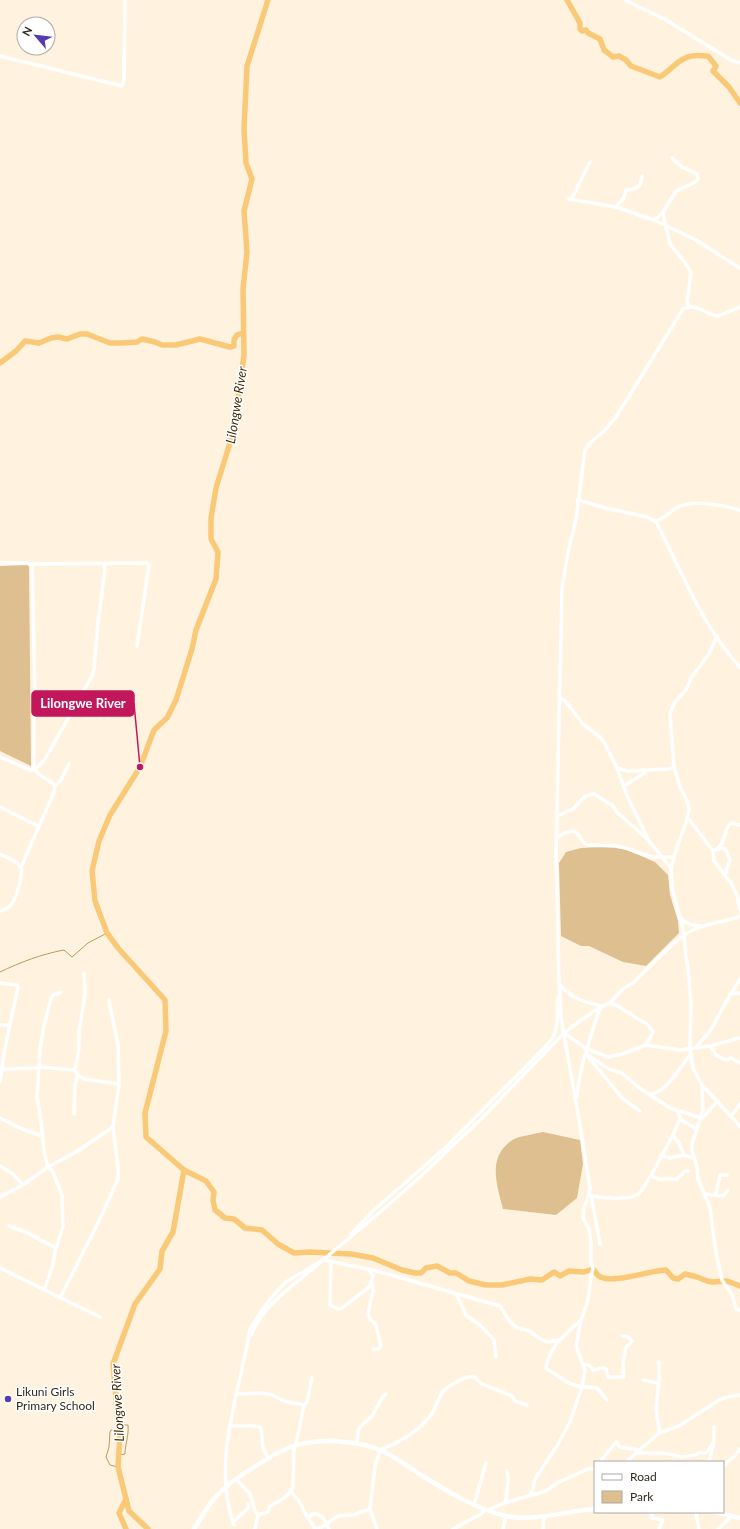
<svg xmlns="http://www.w3.org/2000/svg" width="740" height="1529" font-family="Lato,sans-serif">
<style>
.green{fill:#ddbf90}
.lines{fill:none;stroke-linecap:round;stroke-linejoin:round}
.stream{stroke:#be995d;stroke-width:1}
.river{stroke:#fac978;stroke-width:5.5}
.street{stroke:#fff;stroke-width:3.5}
.secondary{stroke:#fff;stroke-width:4.5}
.poi-dot{fill:#5739b1;stroke:#fff;stroke-width:1.5}
.labels{text-anchor:middle;stroke-width:3;stroke-linejoin:round;paint-order:stroke}
.poi-label{font-size:12px;fill:#31291d;stroke:#fff;text-anchor:start}
.water-label{font-size:13px;font-style:italic;fill:#402c08;stroke:#fff}
.leader{fill:none;stroke:#c2185b;stroke-width:1.5}
.callout-dot{fill:#c2185b;stroke:#fff;stroke-width:1.5}
.callout{fill:#c2185b;stroke:#c2185b;stroke-width:1.5}
.callout-label{font-size:13px;text-anchor:middle;font-weight:bold;fill:#fff}
</style>
<rect width="100%" height="100%" fill="#fff3e0"/>
<g class="green">
<polygon points="29,565 31,766 0,751 0,566"/>
<polygon points="602,847 614,847 627,850 655,862 668,875 670,895 678,921 679,933 646,966 623,962 589,946 581,946 561,936 559,863 566,852 581,848"/>
<path d="M543 1132 580 1140 583 1164 577 1198 556 1215 503 1209C497 1185 487 1158 511 1141 517 1136 535 1134 543 1132Z"/>
</g>
<g class="lines">
<g class="stream">
<path d="M0 972C21 962 42 954 64 950L72 957 88 943 107 933"/>
<path d="M119 1425H128C129 1436 125 1444 125 1454L119 1455"/>
<polyline points="118,1467 110,1465 106,1457 109,1447 110,1432 111,1430 120,1430"/>
</g>
<g class="river">
<path d="M567 0 580 23V29L582 31 586 30 588 33 600 39 604 50 613 57 619 56 626 60 631 66 660 77C670 71 680 57 692 56 697 55 703 56 708 56L716 66 713 71 729 87 740 103"/>
<polyline points="0,363 16,351 25,341 39,343 51,338 58,337 67,339 80,334 87,334 110,343 123,343 137,342 142,339 155,342 162,345 176,345 200,339 230,347 234,346 234,340 237,335 243,333"/>
<path d="M184 1170 206 1181 214 1192 213 1200 215 1210 225 1218 234 1219 245 1228 262 1230 278 1244 294 1253 310 1252 351 1254 373 1258 402 1270 415 1273H421L426 1268 437 1266 450 1273H456L469 1281 486 1285H502L530 1279 542 1280 554 1272 560 1276 569 1271 584 1272 593 1269C595 1271 597 1275 599 1276 610 1285 651 1270 666 1270L673 1278 678 1279 685 1274 697 1277 707 1281 713 1282 727 1281 740 1286"/>
<polyline points="126,1529 119,1513 126,1499"/>
<polyline points="148,1529 129,1511 118,1467 120,1434 118,1422 113,1364 135,1304 160,1269 162,1251 173,1232 184,1170 146,1137 145,1113 166,1031 165,1000 118,948 107,933 95,901 92,871 99,841 110,815 140,767 154,730 167,718 176,700 192,649 196,630 216,579 218,552 211,539 211,518 216,488 233,433 244,355 243,289 247,252 244,211 252,179 246,163 244,129 247,66 268,0"/>
</g>
<g class="street">
<polyline points="625,0 666,20 731,60 740,63"/>
<polyline points="0,56 122,86 124,79 125,0"/>
<polyline points="569,199 616,207 654,220 696,240 740,268"/>
<polyline points="571,200 590,162"/>
<polyline points="616,207 624,198 626,190 634,189 640,185 642,176"/>
<polyline points="663,213 670,244 683,260 691,272 687,302 689,306"/>
<path d="M654 220C666 213 668 201 676 192 682 186 693 186 698 179L697 174 682 167 672 158"/>
<path d="M578 500 606 508 647 517 656 522C682 571 701 625 740 667"/>
<path d="M656 521C664 519 669 512 676 508 694 499 721 505 740 510"/>
<path d="M0 563H27L32 566 35 692 34 712V767C37 777 49 778 55 786"/>
<polyline points="31,564 147,563 149,565 137,646"/>
<polyline points="560,698 564,700 570,707 583,724 600,737 605,744 617,768 628,798 649,841 671,868 672,888 684,934 686,957 688,969 691,1005 690,1049 693,1068 702,1085 740,1126"/>
<path d="M0 757 30 770C37 770 41 764 45 759L92 676 94 669 98 622 105 570 104 564"/>
<polyline points="617,768 628,771 668,769 674,767"/>
<polyline points="624,786 644,773 645,770"/>
<polyline points="0,807 38,826"/>
<polyline points="557,816 573,809 585,796 594,794 612,805 617,812 646,838"/>
<polyline points="688,818 713,851 714,861 731,883 737,895 740,910"/>
<polyline points="557,837 560,836 564,833 574,831 579,835 584,843 588,845 615,846 626,848 651,857 674,857"/>
<polyline points="717,850 722,848 725,849 730,859 725,875"/>
<path d="M713 851C725 847 723 834 729 825L732 823 740 825"/>
<path d="M0 854C5 857 19 861 21 868 23 875 16 899 11 905 8 908 4 910 0 911"/>
<polyline points="21,867 54,792 55,786 61,780 69,764"/>
<polyline points="671,868 678,844 686,823 689,809 687,801 680,787 674,767 670,713 675,702 686,690 691,678 709,654 717,636"/>
<path d="M681 918C685 924 692 925 700 926"/>
<polyline points="84,973 85,993 79,1032 79,1048 75,1070 78,1075 84,1079 119,1084"/>
<polyline points="0,983 17,985 18,987 5,1048 0,1082"/>
<path d="M560 985C572 999 584 1002 602 1006"/>
<polyline points="730,994 740,993"/>
<polyline points="610,1003 618,1006 638,1019 647,1024 653,1032 646,1045"/>
<polyline points="0,1025 10,1025"/>
<polyline points="564,1033 587,1049 608,1057 622,1054 646,1045 680,1050 710,1046 740,1038"/>
<polyline points="710,1046 717,1056 726,1060 731,1058 740,1063"/>
<polyline points="696,1047 711,1030 726,1002 740,979"/>
<polyline points="586,1054 609,1069 622,1073 638,1087 670,1108 702,1118 717,1102"/>
<polyline points="586,1054 623,1099 640,1111"/>
<polyline points="0,1069 35,1068 41,1067 75,1070"/>
<polyline points="702,1085 703,1109 692,1144 692,1150 697,1167 698,1179 710,1208 716,1253 722,1280 732,1295 736,1309 740,1310"/>
<path d="M650 1094C667 1093 681 1065 691 1054"/>
<path d="M577 1097C579 1068 590 1040 598 1013L602 1007"/>
<path d="M678 1111C679 1121 688 1124 696 1128"/>
<polyline points="74,1114 75,1084 78,1075"/>
<polyline points="731,1117 740,1104"/>
<polyline points="0,1118 20,1128 42,1136"/>
<polyline points="673,1136 679,1143 684,1155"/>
<polyline points="661,1155 670,1158 684,1155 694,1158"/>
<polyline points="0,1166 13,1174 23,1185"/>
<polyline points="651,1176 658,1179 677,1179 685,1171 688,1171"/>
<polyline points="704,1194 723,1196 728,1190"/>
<polyline points="716,1194 720,1175 727,1175"/>
<polyline points="591,1195 600,1244"/>
<path d="M591 1196C603 1198 626 1200 637 1195 643 1193 678 1127 680 1118"/>
<polyline points="0,1197 23,1185 48,1167 76,1152 113,1127"/>
<polyline points="9,1226 26,1232 56,1248"/>
<path d="M351 1234 374 1210 445 1148 549 1043C561 1028 556 1013 558 997"/>
<polyline points="331,1262 330,1305 338,1309 342,1308 368,1288 371,1284 373,1275 369,1270"/>
<polyline points="0,1268 100,1317"/>
<polyline points="372,1283 373,1291 368,1314 370,1319 376,1325 381,1346 378,1349 373,1349"/>
<polyline points="44,1290 52,1268 56,1248 63,1226 62,1195 53,1172 48,1167 44,1152 41,1121 37,1097 40,1050 44,1025 51,999 53,995 61,992"/>
<polyline points="456,1294 466,1315 480,1325 494,1340 496,1357"/>
<polyline points="60,1298 100,1219 118,1179 118,1167 113,1127 119,1084 118,1045 109,1000"/>
<path d="M581 1320C567 1333 548 1347 546 1369 556 1373 564 1382 574 1385 582 1388 590 1386 597 1388L607 1400"/>
<path d="M251 1335C265 1301 298 1283 323 1260L377 1271 500 1306C505 1313 509 1324 518 1328 522 1330 527 1329 531 1332 543 1340 543 1344 559 1340"/>
<path d="M659 1362C661 1379 657 1392 656 1409 656 1417 660 1425 659 1433"/>
<polyline points="584,1365 589,1365 593,1370 603,1368 606,1369 608,1377 624,1377 623,1362 626,1347 629,1345 632,1341 628,1337 622,1336"/>
<polyline points="644,1380 657,1383 659,1385"/>
<polyline points="237,1394 263,1393 272,1395 284,1401 304,1405 296,1444"/>
<polyline points="304,1405 307,1402 312,1378"/>
<polyline points="230,1426 254,1426 261,1428 263,1448 268,1458"/>
<polyline points="357,1443 358,1431 360,1427 372,1416 382,1398 386,1394"/>
<polyline points="636,1453 664,1453 682,1457 696,1455 699,1453 706,1453 714,1442"/>
<polyline points="600,1462 616,1442 620,1447 640,1450"/>
<polyline points="626,1462 659,1433 679,1426 719,1400 727,1397 740,1395"/>
<polyline points="709,1462 714,1442 714,1427"/>
<path d="M723 1468C727 1459 735 1459 740 1449"/>
<path d="M236 1479 250 1494 255 1511 258 1515 268 1512 270 1506C279 1501 289 1497 293 1487L294 1445"/>
<path d="M291 1492C297 1497 301 1504 304 1511 307 1518 312 1522 315 1529"/>
<path d="M530 1495 532 1491 535 1479 557 1446 570 1422 582 1387 585 1371 576 1346 581 1320 588 1300 591 1276 593 1269 591 1261V1243L589 1229 583 1218 584 1207 587 1201 590 1188 579 1119 561 1018 559 979 556 854 562 588 568 553 576 519 585 450 590 443 604 431 616 417 683 309C696 302 706 315 718 316L740 307"/>
<polyline points="504,1503 506,1500 508,1479 507,1471"/>
<polyline points="474,1505 486,1463"/>
<polyline points="488,1510 504,1503 546,1491 557,1483 590,1468 595,1470"/>
<polyline points="652,1512 652,1518 663,1520 659,1529"/>
<polyline points="696,1512 699,1529"/>
<path d="M309 1517 313 1514C323 1513 325 1521 329 1529"/>
<polyline points="233,1522 248,1508 248,1504"/>
<path d="M234 1525C211 1462 240 1392 250 1329L267 1303 280 1288 286 1282 323 1260 379 1213 421 1176 481 1119 564 1033 581 1020 602 1006 610 1003 624 988 633 983C648 969 676 937 693 930 708 923 725 922 740 916"/>
<polyline points="255,1529 258,1515"/>
<polyline points="314,1529 322,1527 338,1516 353,1515 370,1509"/>
<path d="M377 1529 370 1509 375 1466 380 1450C399 1442 412 1436 427 1420 443 1403 432 1393 459 1381 463 1378 468 1376 474 1377L482 1384 512 1396 515 1401 527 1405"/>
<polyline points="453,1529 481,1514 485,1510"/>
<polyline points="503,1529 506,1516"/>
<polyline points="543,1529 544,1516"/>
<polyline points="718,1529 732,1516"/>
</g>
<g class="secondary">
<polyline points="715,1512 740,1518"/>
<path d="M194 1529C203 1514 213 1497 227 1486 237 1477 250 1470 262 1462 287 1446 305 1440 335 1441 351 1442 365 1444 380 1450 394 1456 406 1465 418 1473 445 1490 474 1508 505 1516 534 1522 566 1511 595 1509"/>
</g>
</g>
<circle class="poi-dot" cx="8" cy="1399" r="4"/>
<g class="labels">
<g class="poi-label">
<text x="16" y="1396">Likuni Girls<tspan x="16" dy="14">Primary School</tspan></text>
</g>
<g class="water-label">
<text transform="translate(236 405) rotate(-81)" y="5">Lilongwe River</text>
<text transform="translate(117 1403) rotate(-93)" y="5">Lilongwe River</text>
</g>
</g>
<path class="leader" d="M140 767L134 703"/>
<circle class="callout-dot" cx="140" cy="767" r="4"/>
<rect class="callout" x="32" y="691" width="102" height="25" rx="4"/>
<g class="callout-label">
<text x="83" y="708">Lilongwe River</text>
</g>
<rect x="594" y="1461" width="130" height="52" fill="#ffffff" stroke="#ada9a5"/>
<rect x="602" y="1474" width="20" height="6" fill="#ffffff" stroke="#ada9a5"/>
<text x="630" y="1481" font-size="12" fill="#31291d">Road</text>
<rect x="602" y="1491" width="20" height="12" fill="#ddbf90" stroke="#ada9a5"/>
<text x="630" y="1501" font-size="12" fill="#31291d">Park</text>
<g transform="translate(36 36) rotate(298)"><circle r="19" fill="#ffffff" stroke="#ada9a5"/>
<path d="M0-3L7 15L0 10L-7 15Z" fill="#5739b1"/>
<text y="-6" font-size="11" font-weight="bold" text-anchor="middle" fill="#31291d">N</text>
</g>
</svg>
